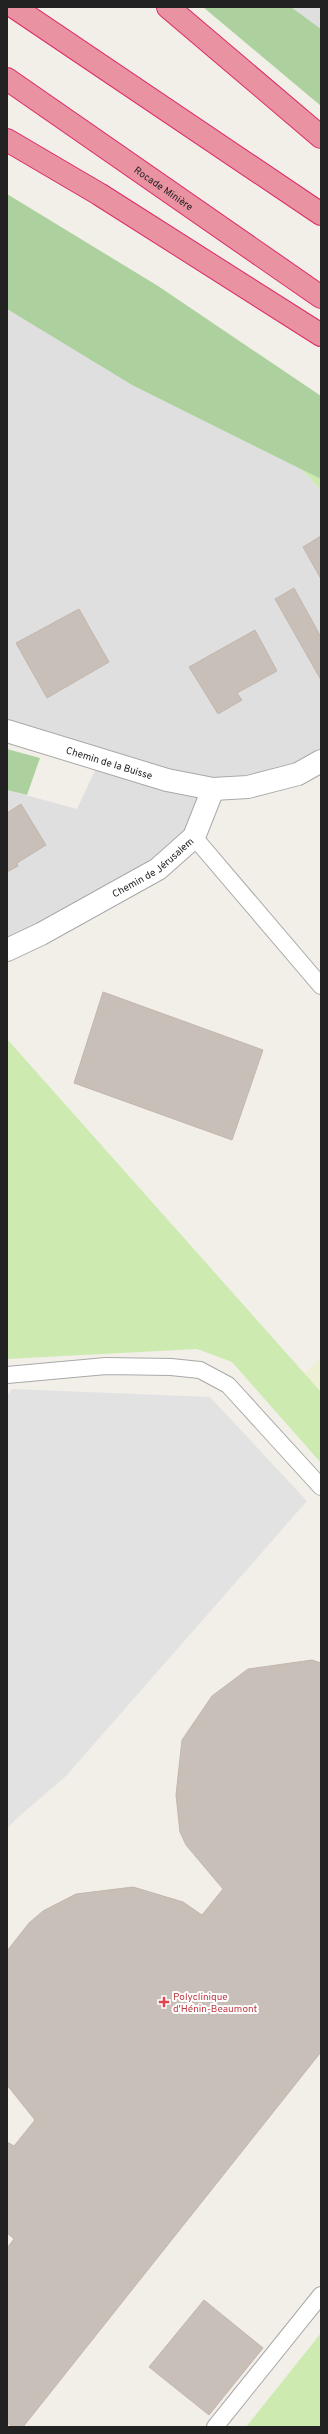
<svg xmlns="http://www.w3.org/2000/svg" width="328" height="2434" font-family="Overpass,sans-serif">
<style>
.residential{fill:#e0dfdf}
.farmland{fill:#eef0d5}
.grass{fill:#cdebb0}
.forest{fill:#add19e}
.parking{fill:#e2e2e2}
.building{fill:#c7bfb8;stroke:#c4b6ab}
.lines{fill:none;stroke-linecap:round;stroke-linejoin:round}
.service-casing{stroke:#a9a9a9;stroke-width:18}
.minor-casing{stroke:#a9a9a9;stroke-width:24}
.motorway-casing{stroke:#dc2a67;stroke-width:24}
.service{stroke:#fff;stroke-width:16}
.minor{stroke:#fff;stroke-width:22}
.motorway{stroke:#e892a2;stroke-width:22}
.health-dot{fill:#e0444e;stroke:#fff;stroke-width:1.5}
.labels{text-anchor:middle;stroke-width:4;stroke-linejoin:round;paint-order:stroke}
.street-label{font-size:10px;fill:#222;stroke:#fff}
.health-label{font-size:10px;fill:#be3a42;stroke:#fff;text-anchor:start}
</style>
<rect width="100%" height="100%" fill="#f2efe9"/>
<g class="residential">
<polygon points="291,7 321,7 321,29"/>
<polygon points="7,309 132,385 300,468 321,490 321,761 214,789 194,837 7,950 7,790 77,809 100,760 7,731"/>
</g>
<polygon class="farmland" points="321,1358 321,1392 304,1373"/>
<g class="grass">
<polygon points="300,468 321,479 321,490"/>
<polygon points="7,1039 321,1392 321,1463 232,1362 197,1349 7,1359"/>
<polygon points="321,2333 321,2427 246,2427"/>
</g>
<g class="forest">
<polygon points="203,7 291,7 321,29 321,106"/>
<polygon points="7,194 158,286 321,396 321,479 132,385 7,309"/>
<polygon points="7,749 40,758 27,795 7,790"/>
</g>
<polygon class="parking" points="12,1389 210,1397 307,1501 66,1776 15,1820 7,1829 7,1396"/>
<g class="building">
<polygon points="321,536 321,579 303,547"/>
<polygon points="294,588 321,637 321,680 275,599"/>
<polygon points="79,609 109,662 47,698 16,643"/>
<polygon points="255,630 277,671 237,693 242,700 218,714 189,667"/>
<polygon points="21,804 46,845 17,863 18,866 7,872 7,813"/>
<polygon points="103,992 263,1050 232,1140 74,1083"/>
<polygon points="312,1660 321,1663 321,2052 23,2427 12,2427 7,2423 7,2248 14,2239 7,2233 7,2142 14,2146 35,2120 7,2085 7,1951 29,1923 43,1911 76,1894 133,1887 183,1902 202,1915 223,1889 186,1845 180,1832 176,1795 182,1740 212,1696 248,1669"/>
<polygon points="204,2300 263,2348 209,2415 149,2367"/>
</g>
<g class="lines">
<g class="service-casing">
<g id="service">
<polyline points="194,837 321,986"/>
<polyline points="7,1375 106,1366 171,1367 200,1370 228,1385 321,1487"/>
<polyline points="215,2427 321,2295"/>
</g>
</g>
<g class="minor-casing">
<g id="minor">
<path id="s1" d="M7 731 167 780 213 789 248 787 298 774 321 761"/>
<path id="s2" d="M7 950 41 934 158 869 194 837 213 789"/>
</g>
</g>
<g class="motorway-casing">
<g id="motorway">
<polyline points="14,7 321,214"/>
<polyline points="168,7 321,137"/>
<path id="s3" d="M7 79 321 297"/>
<polyline points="7,140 99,194 321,335"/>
</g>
</g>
<use href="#service" class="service"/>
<use href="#minor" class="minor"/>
<use href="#motorway" class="motorway"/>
</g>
<path class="health-dot" d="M162 1996h4v4h4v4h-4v4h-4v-4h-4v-4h4z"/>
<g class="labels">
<g class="street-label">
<text dy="4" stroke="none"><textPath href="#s3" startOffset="191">Rocade Minière</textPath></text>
<text dy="4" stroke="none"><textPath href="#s1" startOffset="107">Chemin de la Buisse</textPath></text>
<text dy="4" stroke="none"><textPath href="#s2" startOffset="168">Chemin de Jérusalem</textPath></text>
</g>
<g class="health-label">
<text x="173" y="2000">Polyclinique<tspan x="173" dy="12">d'Hénin-Beaumont</tspan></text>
</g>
</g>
<rect width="328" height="2434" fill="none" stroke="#222222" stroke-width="16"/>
</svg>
